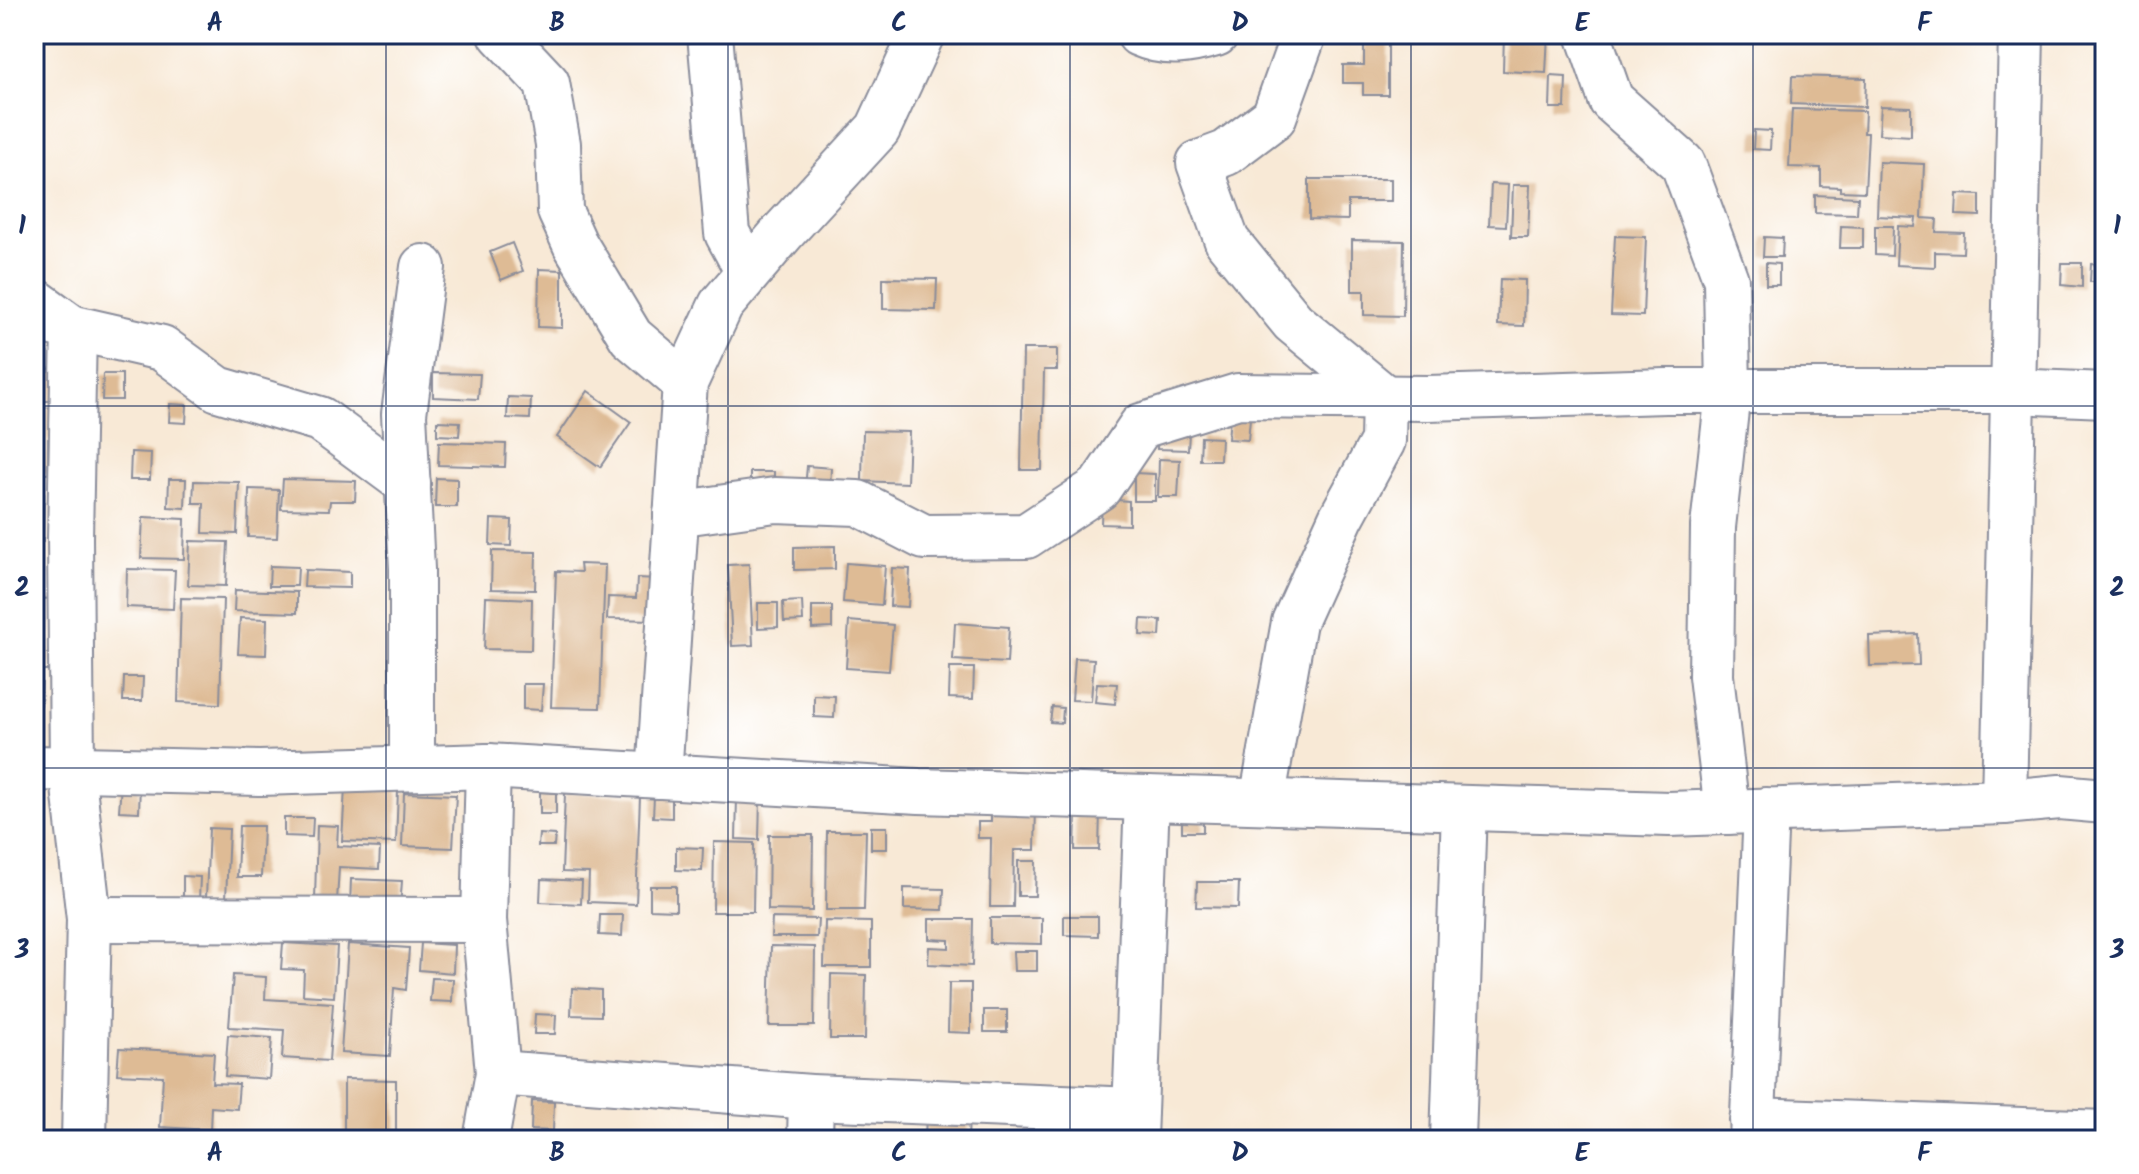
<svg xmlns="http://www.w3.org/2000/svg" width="2139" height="1174" font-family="Kalam,sans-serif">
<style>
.building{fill:#debb95}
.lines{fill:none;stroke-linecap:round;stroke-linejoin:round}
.minor-casing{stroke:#8a8c9a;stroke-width:48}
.minor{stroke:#fff;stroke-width:44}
.grid{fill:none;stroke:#1b2f5e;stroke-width:2;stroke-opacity:0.55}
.neatline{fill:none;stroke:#1b2f5e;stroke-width:3}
.grid-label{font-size:26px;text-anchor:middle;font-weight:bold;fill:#1b2f5e}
</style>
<rect width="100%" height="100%" fill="#fff"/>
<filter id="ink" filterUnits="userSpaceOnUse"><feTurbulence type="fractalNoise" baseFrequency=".0125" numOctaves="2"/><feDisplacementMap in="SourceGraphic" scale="16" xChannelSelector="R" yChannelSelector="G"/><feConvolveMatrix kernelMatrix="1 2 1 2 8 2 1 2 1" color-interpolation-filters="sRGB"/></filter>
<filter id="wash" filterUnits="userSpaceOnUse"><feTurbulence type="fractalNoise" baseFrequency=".006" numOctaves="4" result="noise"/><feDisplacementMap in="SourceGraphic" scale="32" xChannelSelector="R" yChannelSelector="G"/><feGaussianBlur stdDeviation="1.8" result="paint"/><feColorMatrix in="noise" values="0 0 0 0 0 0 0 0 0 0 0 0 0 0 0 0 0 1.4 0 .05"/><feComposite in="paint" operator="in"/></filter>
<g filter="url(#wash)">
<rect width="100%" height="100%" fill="#f8e9d6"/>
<g id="blocks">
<g class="building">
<polygon points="1504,34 1548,34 1546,73 1503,71"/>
<polygon points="1882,34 1910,34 1909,42 1882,41"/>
<polygon points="1364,42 1388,42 1388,95 1363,95 1363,83 1343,83 1343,65 1364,65"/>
<polygon points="1551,76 1566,77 1565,108 1550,108"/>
<polygon points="1792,76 1866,78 1865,107 1791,104"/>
<polygon points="1881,106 1911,107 1911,136 1879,134"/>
<polygon points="1792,109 1865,111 1864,133 1868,133 1865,192 1840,191 1840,187 1821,186 1821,168 1789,167"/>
<polygon points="1754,130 1771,131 1770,150 1753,149"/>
<polygon points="1879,162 1924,164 1922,218 1937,219 1936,232 1964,233 1963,253 1935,252 1935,267 1896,265 1898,226 1915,227 1916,218 1877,216"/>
<polygon points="1309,179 1391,179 1391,201 1348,201 1348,220 1309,219"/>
<polygon points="1491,184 1508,185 1506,226 1489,225"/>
<polygon points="1513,185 1530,185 1528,237 1511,237"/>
<polygon points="1957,194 1980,195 1980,216 1956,215"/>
<polygon points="1815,195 1858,197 1857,214 1815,213"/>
<polygon points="1841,226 1863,227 1863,248 1840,248"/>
<polygon points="1875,226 1893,226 1892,256 1875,255"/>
<polygon points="1615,236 1646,237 1643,316 1611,315"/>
<polygon points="1764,237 1783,238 1782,257 1763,257"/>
<polygon points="1352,240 1404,241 1403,316 1364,315 1364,291 1352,291"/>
<polygon points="512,243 523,271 501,280 490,252"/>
<polygon points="1766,263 1779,264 1779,285 1766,285"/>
<polygon points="2062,263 2082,263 2082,287 2061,285"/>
<polygon points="2091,264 2105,265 2105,282 2090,282"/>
<polygon points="539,269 562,270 562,328 538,327"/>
<polygon points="883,278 937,279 936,310 883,309"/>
<polygon points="1500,279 1525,280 1524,326 1498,325"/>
<polygon points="1023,349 1057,349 1057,370 1044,370 1042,470 1021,470"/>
<polygon points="34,368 59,369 58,401 37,401 36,407 34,407"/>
<polygon points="433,373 480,374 478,399 433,397"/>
<polygon points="103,374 122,374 122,400 102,400"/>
<polygon points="588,391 631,422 600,467 557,437"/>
<polygon points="508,397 531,398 530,419 507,418"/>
<polygon points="170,404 187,405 186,423 169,422"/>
<polygon points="34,407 62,408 61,440 48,439 48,474 34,473"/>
<polygon points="1230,417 1250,418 1248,440 1228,439"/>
<polygon points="437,421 460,422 459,436 437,435"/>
<polygon points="863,431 909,432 907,483 862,481"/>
<polygon points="1158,432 1189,433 1188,450 1157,449"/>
<polygon points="1201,437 1221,438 1220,460 1200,460"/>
<polygon points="439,442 506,444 505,467 438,465"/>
<polygon points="131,452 151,453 150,480 130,480"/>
<polygon points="1159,459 1180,460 1178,497 1158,497"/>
<polygon points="807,466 831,468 830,490 805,489"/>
<rect x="750" y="472" width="24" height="22"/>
<polygon points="1134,473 1155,474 1155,501 1134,501"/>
<polygon points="436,478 457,479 457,507 435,507"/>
<polygon points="169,479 186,479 185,508 168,507"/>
<polygon points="283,479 356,481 355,501 330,501 329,510 281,509"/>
<polygon points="194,481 239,482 237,534 203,533 204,503 193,503"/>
<polygon points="249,489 279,490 277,538 248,537"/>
<polygon points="34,493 44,494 43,542 34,542"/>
<polygon points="1102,499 1129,501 1129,525 1101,524"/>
<polygon points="143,517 185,519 184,559 141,558"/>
<polygon points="491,519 512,520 511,546 490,545"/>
<polygon points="190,541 228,542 226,586 188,585"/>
<polygon points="835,546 835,569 794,570 794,547"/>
<polygon points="492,551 536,552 535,590 491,589"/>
<polygon points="846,563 885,566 882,605 843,602"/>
<polygon points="580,564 605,565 600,708 551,707 556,571 581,572"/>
<polygon points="749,564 753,645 732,646 728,565"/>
<polygon points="270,566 298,567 297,586 269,586"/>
<polygon points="892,568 910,569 908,607 890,606"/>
<polygon points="127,569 175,570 173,609 126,607"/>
<polygon points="305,570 350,572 350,588 304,587"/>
<polygon points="637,578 658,579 656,620 607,619 608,597 636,598"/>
<polygon points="235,590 297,592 297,613 234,611"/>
<polygon points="486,597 532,599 531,650 484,649"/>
<polygon points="34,598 52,599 49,670 34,670"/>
<polygon points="181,598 223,599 220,704 178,702"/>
<polygon points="802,601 803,621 784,622 783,602"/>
<polygon points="758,603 778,603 778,627 758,628"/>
<polygon points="812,606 832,606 832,628 812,629"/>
<polygon points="240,618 267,619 266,655 238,654"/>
<polygon points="1141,619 1161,620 1160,636 1140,635"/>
<polygon points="849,621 893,625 889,671 846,668"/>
<polygon points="955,623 1009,627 1007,663 953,660"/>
<polygon points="1918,634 1919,665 1870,666 1869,636"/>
<polygon points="1075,658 1094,659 1091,701 1072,700"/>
<polygon points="950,668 974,668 973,699 949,698"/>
<polygon points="124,677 143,677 142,701 123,701"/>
<polygon points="34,682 42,683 41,705 34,705"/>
<polygon points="1097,683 1117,684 1115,704 1095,702"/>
<polygon points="523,684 543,684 541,710 523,709"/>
<polygon points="814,695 835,696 834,718 814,717"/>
<polygon points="1052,707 1063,708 1062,723 1050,722"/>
<polygon points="121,784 140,785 139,812 119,811"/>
<polygon points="345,788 398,790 396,843 342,841"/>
<polygon points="540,792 556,793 556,814 540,814"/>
<polygon points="404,793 456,795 453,848 402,846"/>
<polygon points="565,793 640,796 636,904 588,902 589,873 562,872"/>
<polygon points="654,796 672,796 672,818 653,817"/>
<polygon points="737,797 760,797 759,840 736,839"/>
<polygon points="991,804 1036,805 1035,850 1014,850 1013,907 990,907 991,838 978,838 978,822 991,822"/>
<polygon points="1076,811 1100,811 1099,850 1075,850"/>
<rect x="1182" y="811" width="21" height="21"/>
<polygon points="284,818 313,818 312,837 284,836"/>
<polygon points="317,825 338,826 337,846 380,848 379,869 339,867 337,901 315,900"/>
<polygon points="239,826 263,826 261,877 237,877"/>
<rect x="871" y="827" width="16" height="22"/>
<polygon points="209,828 229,829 226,899 206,898"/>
<polygon points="827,831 866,831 864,910 826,910"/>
<polygon points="539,834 555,835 554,846 538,846"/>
<polygon points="769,835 813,835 812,911 768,910"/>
<polygon points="714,842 754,843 753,912 713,912"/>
<polygon points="676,847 703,848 702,871 676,870"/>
<polygon points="1018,861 1036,861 1035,896 1018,896"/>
<polygon points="183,876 200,877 199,901 183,900"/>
<polygon points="351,879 402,881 400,908 350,906"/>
<polygon points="541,879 582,881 581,904 540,902"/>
<polygon points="1197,882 1239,882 1238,908 1196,907"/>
<polygon points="650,886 676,886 676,910 650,909"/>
<polygon points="904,888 944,889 943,910 904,909"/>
<polygon points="600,915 623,915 622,936 599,935"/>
<polygon points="1064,916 1098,916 1098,936 1064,935"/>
<polygon points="772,918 818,919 817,937 771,937"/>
<polygon points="990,918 1042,918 1042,944 990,943"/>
<polygon points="929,919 973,919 972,966 928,964 929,947 949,948 949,940 929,939"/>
<polygon points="825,921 871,922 871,967 824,967"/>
<polygon points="283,943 337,946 334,997 303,995 304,970 281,969"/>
<polygon points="421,943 454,945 453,973 419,970"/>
<polygon points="348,944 409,948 406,990 394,988 390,1056 341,1053"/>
<polygon points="771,946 815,947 814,1026 769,1026"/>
<polygon points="1013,951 1037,951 1037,971 1014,971"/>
<polygon points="831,974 866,975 865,1039 830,1039"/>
<polygon points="233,975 266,977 265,999 333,1003 329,1061 282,1058 284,1030 229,1027"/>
<polygon points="432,978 453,979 452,1002 430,1001"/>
<polygon points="949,983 971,983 971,1033 948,1032"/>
<polygon points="572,988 601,990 601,1016 571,1015"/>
<rect x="984" y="1010" width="23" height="22"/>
<polygon points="535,1014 556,1015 555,1034 534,1034"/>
<polygon points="228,1035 272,1038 269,1079 225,1076"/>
<polygon points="119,1048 214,1053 212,1083 239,1084 237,1109 211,1107 210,1130 160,1127 163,1076 117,1074"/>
<polygon points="344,1079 396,1080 396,1134 344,1134"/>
<polygon points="532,1101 554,1102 553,1131 531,1130"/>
<polygon points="926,1113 969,1115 968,1140 925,1140"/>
</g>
</g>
</g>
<g filter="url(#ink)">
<use href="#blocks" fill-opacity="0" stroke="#8a8c9a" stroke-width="2"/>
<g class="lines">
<g class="minor-casing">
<g id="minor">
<polyline points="501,34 547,83 558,144 560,211 575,244 631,337 685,383"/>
<polyline points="710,34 727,233 748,272"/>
<path d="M1139 34C1166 46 1189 42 1216 34"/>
<polyline points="1588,34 1611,100 1683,164 1726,280 1728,392 1713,527 1711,676 1727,812"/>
<polyline points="34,300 74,329 70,538 72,769 89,919 84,1140"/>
<polyline points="48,322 162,348 218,389 320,419 408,484"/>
<polyline points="676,514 775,500 858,503 924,537 1026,536 1099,488 1141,426 1238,396 1428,398 1666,391 2013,391 2105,395"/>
<polyline points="34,768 260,773 488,766 919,791 1669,814 2004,802 2060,797 2105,801"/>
<polyline points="412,768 412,569 404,414 423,267"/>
<polyline points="659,776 685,383 721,305 784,231 878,129 922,34"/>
<polyline points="1262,801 1294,622 1341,518 1383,441 1384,397 1293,322 1227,241 1199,163 1226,153 1274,117 1304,34"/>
<polyline points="2004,802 2021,34"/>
<polyline points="89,919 484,920"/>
<polyline points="498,1073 811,1097 1135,1110"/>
<polyline points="1752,1120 2105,1133"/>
<polyline points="1134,1139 1147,798"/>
<polyline points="486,1140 498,1073 484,920 488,766"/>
<polyline points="810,1140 811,1097"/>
<polyline points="1453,1140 1464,808"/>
<polyline points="1752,1140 1766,810"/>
</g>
</g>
<use href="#minor" class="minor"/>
</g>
</g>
<path class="grid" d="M386 34V1140M728 34V1140M1070 34V1140M1411 34V1140M1753 34V1140M34 406H2105M34 768H2105"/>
<rect width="2139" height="1174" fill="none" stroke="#fff" stroke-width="88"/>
<rect x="44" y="44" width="2051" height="1086" class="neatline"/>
<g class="grid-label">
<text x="215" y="31">A</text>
<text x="557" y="31">B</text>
<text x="899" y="31">C</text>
<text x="1240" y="31">D</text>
<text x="1582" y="31">E</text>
<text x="1924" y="31">F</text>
<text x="22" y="234">1</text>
<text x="2117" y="234">1</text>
<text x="22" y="596">2</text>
<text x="2117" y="596">2</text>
<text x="22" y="958">3</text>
<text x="2117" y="958">3</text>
<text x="215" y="1161">A</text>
<text x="557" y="1161">B</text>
<text x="899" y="1161">C</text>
<text x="1240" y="1161">D</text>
<text x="1582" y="1161">E</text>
<text x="1924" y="1161">F</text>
</g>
</svg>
